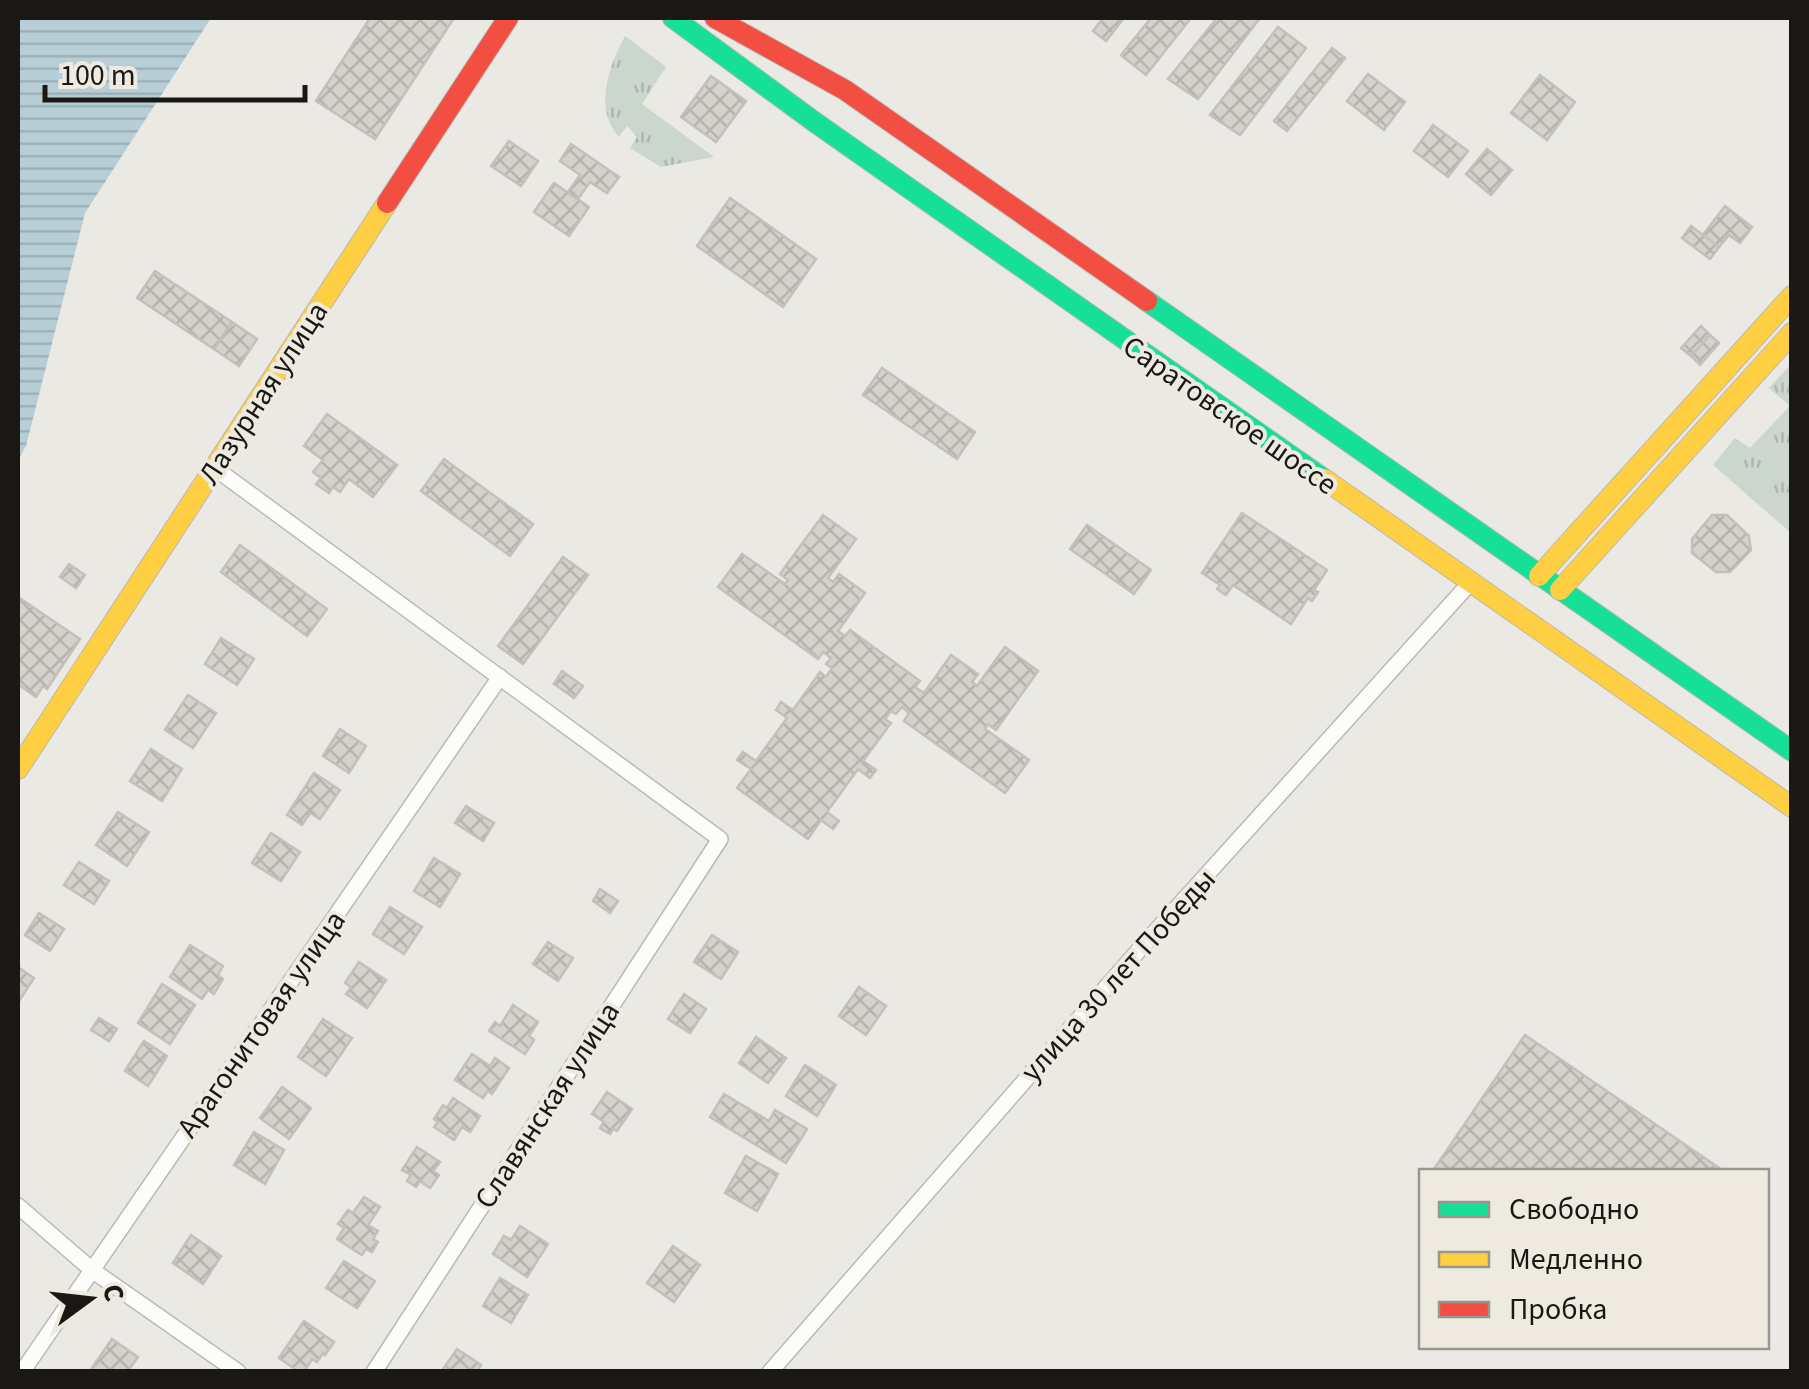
<svg xmlns="http://www.w3.org/2000/svg" width="1809" height="1389" font-family="'Source Sans 3',sans-serif">
<style>
.grass{fill:url(#grass-tufts)}
.water{fill:url(#water-rules)}
.building{fill:url(#building-cross-hatch);stroke:#c1c0bc;stroke-width:2.5}
.lines{fill:none;stroke-linecap:round;stroke-linejoin:round}
.street-casing{stroke:#bab9b5;stroke-width:18}
.fast-casing{stroke:#bab9b5;stroke-width:22}
.slow-casing{stroke:#bab9b5;stroke-width:22}
.jam-casing{stroke:#bab9b5;stroke-width:22}
.street{stroke:#fcfcfb;stroke-width:15}
.fast{stroke:#16e098;stroke-width:20}
.slow{stroke:#ffcf43;stroke-width:20}
.jam{stroke:#f24e42;stroke-width:20}
.labels{text-anchor:middle;stroke-width:8;stroke-linejoin:round;paint-order:stroke}
.street-label{font-size:30px;fill:#191814;stroke:#eeeae0}
</style>
<defs>
<pattern id="grass-tufts" width="24" height="20" patternUnits="userSpaceOnUse" patternTransform="scale(2.5)"><rect width="24" height="20" fill="#cbd6cd"/><path d="M3 7l-1-3M5 7V3M7 7l1-3M15 17l-1-3M17 17v-4M19 17l1-3" fill="none" stroke="#aeb7af"/></pattern>
<pattern id="water-rules" width="6" height="5" patternUnits="userSpaceOnUse" patternTransform="scale(2.5)"><rect width="6" height="5" fill="#b8ced7"/><path d="M0 2.5h6" fill="none" stroke="#9eb0b8"/></pattern>
<pattern id="building-cross-hatch" width="8" height="8" patternUnits="userSpaceOnUse" patternTransform="scale(2.5)"><rect width="8" height="8" fill="#d6d2cb"/><path d="M0 0l8 8M0 8l8-8" fill="none" stroke="#b7b4ad"/></pattern>
</defs>
<rect width="100%" height="100%" fill="#eae9e4"/>
<g class="grass">
<path d="M625 36 666 67 642 104 714 157 661 167 630 148 637 137 627 126 619 137C593 108 609 66 625 36Z"/>
<polygon points="1791,364 1791,533 1713,465 1735,438 1750,448 1790,406 1769,388"/>
</g>
<polygon class="water" points="18,18 211,18 85,213 26,446 18,461"/>
<g class="building">
<polygon points="370,18 454,18 375,139 316,101"/>
<polygon points="1103,18 1124,18 1106,41 1093,31"/>
<polygon points="1151,18 1191,18 1146,75 1121,55"/>
<polygon points="1217,18 1260,18 1198,99 1168,79"/>
<polygon points="1278,27 1306,48 1240,135 1210,115"/>
<polygon points="1332,48 1345,58 1287,131 1274,121"/>
<polygon points="1368,74 1405,102 1384,130 1347,101"/>
<polygon points="1540,75 1575,102 1547,140 1511,113"/>
<polygon points="711,76 746,101 716,142 681,117"/>
<polygon points="1433,125 1468,151 1448,177 1414,151"/>
<polygon points="509,141 538,161 521,186 491,166"/>
<polygon points="571,144 619,177 607,193 590,182 578,199 568,192 580,175 560,161"/>
<polygon points="1487,149 1512,170 1491,195 1466,174"/>
<polygon points="554,183 589,207 569,236 534,212"/>
<polygon points="730,198 816,259 783,307 697,246"/>
<polygon points="1725,206 1752,227 1740,243 1729,235 1719,247 1703,235"/>
<polygon points="1691,226 1719,247 1710,259 1682,238"/>
<polygon points="155,271 232,322 214,349 137,298"/>
<polygon points="232,322 257,339 239,366 214,349"/>
<polygon points="1701,326 1710,335 1691,356 1681,348"/>
<polygon points="1710,335 1719,343 1700,365 1691,356"/>
<polygon points="882,368 975,432 957,459 863,395"/>
<polygon points="327,414 397,465 373,497 349,479 340,492 333,487 329,493 316,484 321,478 313,472 323,460 304,446"/>
<polygon points="444,459 533,524 510,556 421,491"/>
<polygon points="1242,513 1327,570 1314,590 1318,592 1312,601 1308,598 1291,624 1233,585 1226,595 1217,589 1220,585 1202,573"/>
<polygon points="823,515 856,539 828,578 833,582 839,574 865,593 838,631 845,636 850,630 920,681 915,687 924,693 951,655 978,674 972,682 977,686 1005,647 1038,671 996,730 988,724 985,729 1029,760 1005,793 904,721 909,713 902,707 896,714 891,711 885,719 891,723 863,761 876,770 870,778 858,769 827,812 839,821 833,829 821,820 808,839 737,788 751,769 737,760 743,752 756,761 787,718 776,710 781,702 793,710 820,672 826,677 832,668 826,664 831,658 823,652 818,659 718,587 742,554 785,584 788,580 780,574"/>
<polygon points="1712,515 1727,515 1749,536 1751,550 1730,572 1716,572 1692,553 1692,539"/>
<polygon points="1087,525 1151,570 1134,594 1070,549"/>
<polygon points="240,545 327,609 307,636 221,572"/>
<polygon points="563,557 588,575 523,664 498,646"/>
<polygon points="69,564 85,575 76,588 60,577"/>
<polygon points="18,597 80,639 47,689 43,686 36,697 18,684"/>
<polygon points="221,638 254,659 237,685 205,664"/>
<polygon points="562,671 583,686 574,698 554,684"/>
<polygon points="188,695 216,713 193,748 165,730"/>
<polygon points="340,729 366,746 349,773 323,756"/>
<polygon points="151,749 182,769 162,801 130,781"/>
<polygon points="314,773 340,790 320,819 310,813 302,825 287,815"/>
<polygon points="466,806 494,823 483,841 455,823"/>
<polygon points="118,812 149,832 127,866 96,845"/>
<polygon points="271,833 300,852 281,881 252,863"/>
<polygon points="434,858 460,874 440,907 414,891"/>
<polygon points="79,862 109,881 94,904 64,885"/>
<polygon points="600,889 618,901 610,913 593,901"/>
<polygon points="390,907 422,927 404,954 373,934"/>
<polygon points="39,913 64,929 50,951 25,935"/>
<polygon points="712,935 738,952 721,979 694,962"/>
<polygon points="548,942 573,958 558,981 533,964"/>
<polygon points="190,945 223,966 218,975 223,979 214,994 208,990 202,999 170,977"/>
<polygon points="359,962 386,980 367,1008 346,994 351,987 345,983"/>
<polygon points="18,967 34,978 19,1001 18,1000"/>
<polygon points="162,984 195,1005 170,1044 138,1023"/>
<polygon points="859,987 886,1006 866,1035 839,1016"/>
<polygon points="684,994 706,1009 690,1033 668,1019"/>
<polygon points="513,1005 538,1022 529,1036 534,1040 525,1054 489,1031 495,1022 500,1026"/>
<polygon points="99,1018 117,1029 109,1041 91,1030"/>
<polygon points="323,1019 352,1038 326,1076 298,1057"/>
<polygon points="1525,1035 1725,1172 1432,1172"/>
<polygon points="756,1037 786,1058 768,1083 739,1063"/>
<polygon points="144,1041 167,1056 148,1086 125,1071"/>
<polygon points="472,1054 490,1066 495,1058 509,1068 492,1094 488,1091 483,1098 455,1080"/>
<polygon points="805,1065 836,1085 817,1116 786,1096"/>
<polygon points="282,1087 311,1108 289,1139 260,1118"/>
<polygon points="607,1092 632,1109 617,1131 613,1129 610,1134 600,1128 604,1122 592,1114"/>
<polygon points="724,1094 769,1121 775,1110 807,1129 786,1163 710,1117"/>
<polygon points="453,1098 480,1116 470,1132 462,1127 454,1140 434,1127 438,1122 434,1119 443,1105 447,1108"/>
<polygon points="254,1132 284,1150 265,1184 234,1165"/>
<polygon points="417,1147 440,1162 433,1171 439,1175 430,1188 420,1181 416,1187 407,1181 411,1175 402,1170"/>
<polygon points="746,1156 778,1174 757,1211 725,1193"/>
<polygon points="364,1197 380,1207 368,1225 378,1231 373,1239 378,1242 372,1252 366,1249 362,1255 337,1239 344,1228 338,1224 348,1210 353,1213"/>
<polygon points="520,1226 548,1244 527,1277 493,1254 504,1236 511,1240"/>
<polygon points="191,1235 221,1256 203,1284 173,1263"/>
<polygon points="673,1246 700,1265 674,1302 647,1283"/>
<polygon points="344,1261 375,1281 357,1308 326,1288"/>
<polygon points="500,1278 528,1295 511,1323 483,1306"/>
<polygon points="304,1321 334,1342 325,1355 323,1353 317,1362 312,1359 304,1372 299,1372 279,1358"/>
<polygon points="112,1339 138,1357 127,1372 89,1372"/>
<polygon points="457,1349 481,1365 477,1372 441,1372"/>
</g>
<g class="lines">
<g class="street-casing">
<g id="street">
<polyline points="216,469 720,839 374,1372"/>
<polyline points="18,1206 92,1270 238,1372"/>
<polyline points="22,1372 500,677"/>
<polyline points="770,1372 1146,942 1470,583"/>
</g>
</g>
<g class="fast-casing">
<g id="fast">
<polyline points="673,18 816,123 1324,479"/>
<polyline points="1147,301 1792,751"/>
</g>
</g>
<g class="slow-casing">
<g id="slow">
<polyline points="1324,479 1792,807"/>
<polyline points="1539,576 1792,296"/>
<polyline points="1560,590 1792,333"/>
<polyline points="18,769 387,203"/>
</g>
</g>
<g class="jam-casing">
<g id="jam">
<polyline points="715,18 845,90 1147,301"/>
<polyline points="387,203 508,18"/>
</g>
</g>
<use href="#street" class="street"/>
<use href="#fast" class="fast"/>
<use href="#slow" class="slow"/>
<use href="#jam" class="jam"/>
</g>
<g class="labels">
<g class="street-label">
<text transform="translate(263 393) rotate(-57)" y="10">Лазурная улица</text>
<text transform="translate(1230 415) rotate(35)" y="10">Саратовское шоссе</text>
<text transform="translate(1118 975) rotate(-48)" y="10">улица 30 лет Победы</text>
<text transform="translate(261 1024) rotate(-55)" y="10">Арагонитовая улица</text>
<text transform="translate(547 1105) rotate(-57)" y="10">Славянская улица</text>
</g>
</g>
<rect width="1809" height="1389" fill="none" stroke="#191814" stroke-width="40"/>
<rect x="1419" y="1169" width="350" height="180" fill="#eeeae0" stroke="#99968e" stroke-width="2.5"/>
<rect x="1439" y="1202" width="50" height="15" fill="#16e098" stroke="#99968e" stroke-width="2.5"/>
<text x="1509" y="1219" font-size="30" fill="#191814">Свободно</text>
<rect x="1439" y="1252" width="50" height="15" fill="#ffcf43" stroke="#99968e" stroke-width="2.5"/>
<text x="1509" y="1269" font-size="30" fill="#191814">Медленно</text>
<rect x="1439" y="1302" width="50" height="15" fill="#f24e42" stroke="#99968e" stroke-width="2.5"/>
<text x="1509" y="1319" font-size="30" fill="#191814">Пробка</text>
<g transform="translate(90 1299) rotate(75)" stroke="#eeeae0" stroke-width="8" paint-order="stroke">
<path d="M0-8L18 38L0 25L-18 38Z" fill="#191814"/>
<text y="-15" font-size="28" font-weight="bold" text-anchor="middle" fill="#191814">С</text>
</g>
<path d="M45 85v15h260v-15" fill="none" stroke="#191814" stroke-width="5"/>
<text x="60" y="85" font-size="30" fill="#191814" stroke="#eeeae0" stroke-width="8" paint-order="stroke">100 m</text>
</svg>
